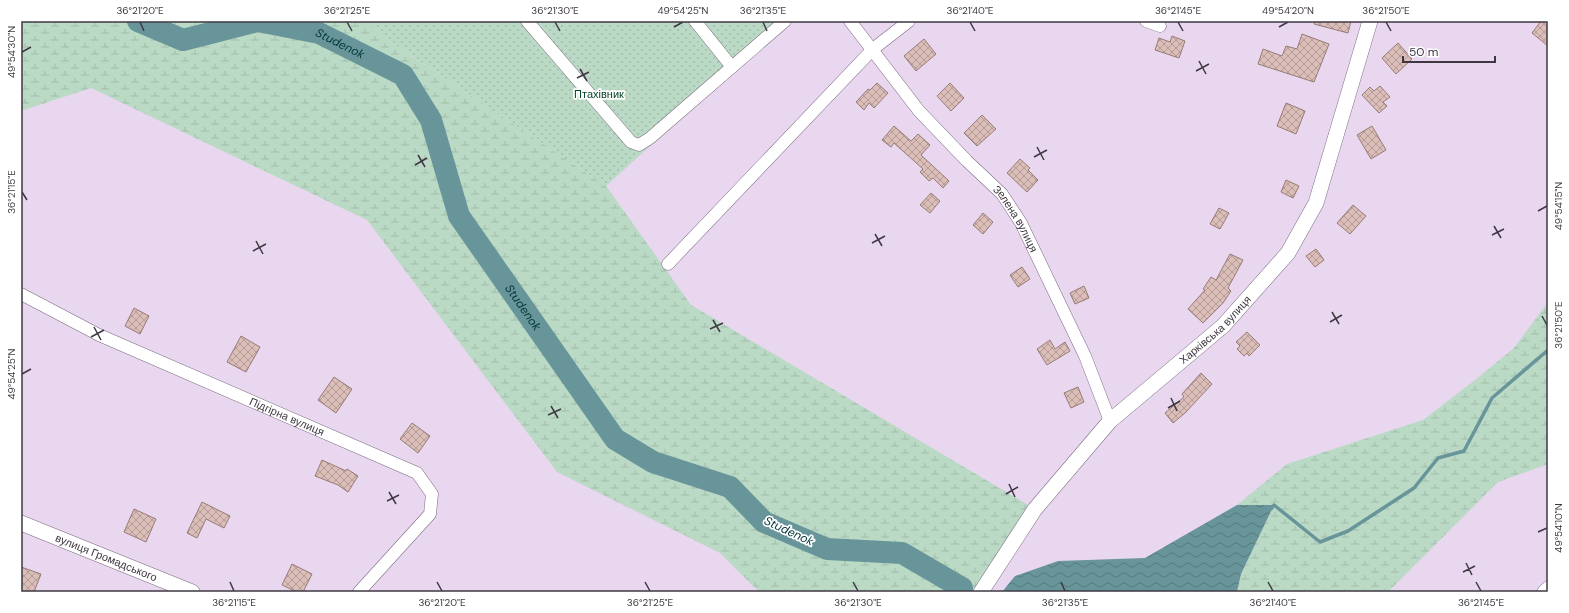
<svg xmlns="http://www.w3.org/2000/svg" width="1569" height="613" font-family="'DM Sans',sans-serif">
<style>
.wetland{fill:url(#wetland-marsh)}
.garden{fill:url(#garden-dots)}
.water{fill:url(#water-waves)}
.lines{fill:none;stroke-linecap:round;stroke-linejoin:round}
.stream{stroke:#68959a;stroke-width:3.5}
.river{stroke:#68959a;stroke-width:22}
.building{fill:url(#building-cross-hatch);stroke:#977b76}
.minor-casing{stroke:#796b80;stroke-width:13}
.tertiary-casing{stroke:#796b80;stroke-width:16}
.minor{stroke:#fff;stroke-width:12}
.tertiary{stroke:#fff;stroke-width:15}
.ticks{fill:none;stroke:#3f3842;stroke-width:1.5}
.labels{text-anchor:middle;stroke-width:3.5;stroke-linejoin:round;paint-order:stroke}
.park-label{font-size:11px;fill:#064526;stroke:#fff}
.street-label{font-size:11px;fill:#3f3842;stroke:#fff}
.water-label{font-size:12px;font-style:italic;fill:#043437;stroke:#fff}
.neatline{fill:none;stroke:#3f3842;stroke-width:1.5}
.ticks-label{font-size:10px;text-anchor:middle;fill:#3f3842}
</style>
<defs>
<pattern id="wetland-marsh" width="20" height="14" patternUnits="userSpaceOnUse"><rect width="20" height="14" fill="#bbdac5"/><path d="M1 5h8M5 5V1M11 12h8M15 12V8" fill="none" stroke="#a2bcaa"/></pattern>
<pattern id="garden-dots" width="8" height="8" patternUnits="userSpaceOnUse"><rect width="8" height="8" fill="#bbdac5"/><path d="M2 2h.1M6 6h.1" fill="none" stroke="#a2bcaa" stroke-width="1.8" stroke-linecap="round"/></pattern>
<pattern id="water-waves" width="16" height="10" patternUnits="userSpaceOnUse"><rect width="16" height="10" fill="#68959a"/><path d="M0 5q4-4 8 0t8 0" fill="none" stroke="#577b7f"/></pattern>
<pattern id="building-cross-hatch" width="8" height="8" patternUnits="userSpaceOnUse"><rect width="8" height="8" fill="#dcbeb8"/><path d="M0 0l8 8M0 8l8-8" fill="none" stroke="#b49b97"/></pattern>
</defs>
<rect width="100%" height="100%" fill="#e8d7ef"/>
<g class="wetland">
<polygon points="21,21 368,21 381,35 606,186 691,305 1035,509 981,592 759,592 720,553 557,472 367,220 91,88 21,111"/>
<polygon points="1548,302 1548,464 1498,482 1388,592 1237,592 1241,574 1274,505 1237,505 1287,464 1423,420 1475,380 1514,348"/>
</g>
<polygon class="garden" points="368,21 787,21 606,186 381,35"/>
<polygon class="water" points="1237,505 1274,505 1241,574 1237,592 1002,592 1015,576 1058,561 1145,558"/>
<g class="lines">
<polyline class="stream" points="1271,509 1274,505 1320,542 1348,531 1414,488 1438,458 1464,451 1492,398 1548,350"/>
<path class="river" id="s1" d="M138 21 183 40 258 21 319 33 403 75 431 120 459 216 615 439 653 462 730 487 764 522 827 549 902 553 962 588"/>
</g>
<g class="building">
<polygon points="1315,21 1351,21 1348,33 1314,24"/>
<polygon points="1541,21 1548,21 1548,46 1532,33"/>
<polygon points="1302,34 1329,44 1314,82 1258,64 1263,49 1282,56 1286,46 1297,49"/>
<polygon points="1172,36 1185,41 1179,58 1155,50 1159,38 1170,42"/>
<polygon points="924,39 936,54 916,71 904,56"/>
<polygon points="1398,43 1412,59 1396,74 1382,58"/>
<polygon points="877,83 888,93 874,108 869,103 864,110 856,102 868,89 870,90"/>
<polygon points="950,83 964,98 951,111 937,96"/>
<polygon points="1380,86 1390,97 1383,102 1387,106 1379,113 1362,95 1370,87 1374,91"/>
<polygon points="1286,103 1305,111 1296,134 1277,126"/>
<polygon points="982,115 996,129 977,146 964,133"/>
<polygon points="894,126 911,141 918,134 930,145 921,155 949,181 943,188 933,178 929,181 920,172 923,169 894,143 891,147 882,140"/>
<polygon points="1372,126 1386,150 1371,159 1357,135"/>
<polygon points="1020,159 1030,168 1028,170 1038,180 1027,192 1007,173"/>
<polygon points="1286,180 1299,186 1293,198 1281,192"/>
<polygon points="931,193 940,201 930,213 920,205"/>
<polygon points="1353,205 1366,216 1350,234 1337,223"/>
<polygon points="1219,208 1229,213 1220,229 1210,224"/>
<polygon points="983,213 993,222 983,234 973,225"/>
<polygon points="1316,249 1324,260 1315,267 1306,256"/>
<polygon points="1230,254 1243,260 1228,288 1231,291 1223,303 1203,323 1188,309 1205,290 1203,289 1211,277 1216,280"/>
<polygon points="1022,267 1030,279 1018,287 1010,275"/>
<polygon points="1084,286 1089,298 1075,304 1070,293"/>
<polygon points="134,308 149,316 140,334 125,326"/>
<polygon points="1247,332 1260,345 1249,356 1247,353 1244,356 1237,349 1240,346 1236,342"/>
<polygon points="241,336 260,347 246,372 227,362"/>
<polygon points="1050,340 1055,349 1065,342 1070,351 1047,365 1037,349"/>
<polygon points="1201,373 1212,384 1185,413 1173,423 1165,413 1184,397 1182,394"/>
<polygon points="334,377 352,389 336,413 318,400"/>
<polygon points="1078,387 1084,402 1071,408 1064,393"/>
<polygon points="412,423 430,436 418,453 400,439"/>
<polygon points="322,460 346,471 347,469 358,476 348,492 338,485 315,476"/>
<polygon points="202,502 230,516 224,528 206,519 197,538 187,533"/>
<polygon points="134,509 156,519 146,542 124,532"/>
<polygon points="292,564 312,574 303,592 297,592 282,585"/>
<polygon points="21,567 41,574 34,592 21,592"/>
</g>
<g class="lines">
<g class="minor-casing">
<g id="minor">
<polyline points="527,21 631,142 639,145 650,138 785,21"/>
<polyline points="695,21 732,67"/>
<path id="s2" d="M850 21 919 111 967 161 1002 194 1021 223 1085 356 1110 421"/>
<polyline points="1146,21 1160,26"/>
<polyline points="668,264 873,49 909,21"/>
<path id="s3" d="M21 294 99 335 417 473 432 494 430 514 359 592"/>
<polyline points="1543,592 1548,587"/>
</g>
</g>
<g class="tertiary-casing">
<g id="tertiary">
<path id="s4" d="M21 523 192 592"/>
<path id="s5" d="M981 592 1035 509 1110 421 1223 326 1288 253 1316 203 1370 21"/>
</g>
</g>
<use href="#minor" class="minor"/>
<use href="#tertiary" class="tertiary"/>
</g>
<path class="ticks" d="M140 22 144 31M347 22 352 31M555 22 560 31M763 22 767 31M970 22 975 31M1178 22 1183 31M1386 22 1391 31M674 27 683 22M1279 27 1288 22M22 52 31 47M1199 61 1206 74M580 69 587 81M1196 71 1209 64M577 78 589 72M1037 147 1044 160M418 155 425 167M1034 157 1047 150M415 165 427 158M22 192 27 200M1538 211 1547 206M1494 226 1501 238M875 234 882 246M1492 235 1504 229M256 241 263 254M872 243 885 236M253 251 266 244M1332 312 1339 324M1542 316 1547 325M713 320 720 332M1330 322 1342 315M94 327 101 340M710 329 723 323M91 337 104 330M22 374 31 369M1171 398 1177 411M551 406 558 418M1168 408 1180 401M548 415 561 409M1009 484 1015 497M389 492 396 504M1006 494 1018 487M387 501 399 495M1538 532 1547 528M1466 563 1472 575M1463 572 1475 566M230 582 234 591M437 582 442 591M645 582 650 591M853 582 858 591M1061 582 1065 591M1268 582 1273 591M1476 582 1481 591"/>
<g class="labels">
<g class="park-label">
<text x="599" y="98">Птахівник</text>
</g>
<g class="street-label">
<text dy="4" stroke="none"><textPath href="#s2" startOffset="259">Зелена вулиця</textPath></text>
<text dy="4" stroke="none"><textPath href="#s5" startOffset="354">Харківська вулиця</textPath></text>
<text dy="4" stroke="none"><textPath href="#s3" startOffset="293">Підгірна вулиця</textPath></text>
<text dy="4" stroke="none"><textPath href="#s4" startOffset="92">вулиця Громадського</textPath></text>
</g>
<g class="water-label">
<text dy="4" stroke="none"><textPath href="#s1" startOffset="212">Studenok</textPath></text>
<text dy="4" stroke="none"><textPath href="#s1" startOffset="547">Studenok</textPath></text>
<text transform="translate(789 531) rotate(25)" y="4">Studenok</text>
</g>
</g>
<rect width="1569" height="613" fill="none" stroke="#ffffff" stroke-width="44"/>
<path d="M1403 56v6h92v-6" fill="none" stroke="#3f3842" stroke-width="2"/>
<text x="1409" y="56" font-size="12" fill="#3f3842" stroke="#ffffff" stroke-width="3" paint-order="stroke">50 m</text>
<rect x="22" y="22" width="1525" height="569" class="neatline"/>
<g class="ticks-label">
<text x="140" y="14">36°21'20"E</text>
<text x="347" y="14">36°21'25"E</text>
<text x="555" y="14">36°21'30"E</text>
<text x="683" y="14">49°54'25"N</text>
<text x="763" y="14">36°21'35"E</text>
<text x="970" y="14">36°21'40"E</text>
<text x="1178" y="14">36°21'45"E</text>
<text x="1288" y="14">49°54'20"N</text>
<text x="1386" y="14">36°21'50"E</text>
<text transform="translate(11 52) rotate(-90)" y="4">49°54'30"N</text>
<text transform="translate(11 192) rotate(-90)" y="4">36°21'15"E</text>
<text transform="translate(1558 206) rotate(-90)" y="4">49°54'15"N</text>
<text transform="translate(1558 325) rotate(-90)" y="4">36°21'50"E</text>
<text transform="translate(11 374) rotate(-90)" y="4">49°54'25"N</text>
<text transform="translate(1558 528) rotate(-90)" y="4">49°54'10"N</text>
<text x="234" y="606">36°21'15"E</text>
<text x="442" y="606">36°21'20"E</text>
<text x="650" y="606">36°21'25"E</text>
<text x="858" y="606">36°21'30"E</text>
<text x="1065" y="606">36°21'35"E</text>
<text x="1273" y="606">36°21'40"E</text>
<text x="1481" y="606">36°21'45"E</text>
</g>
</svg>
